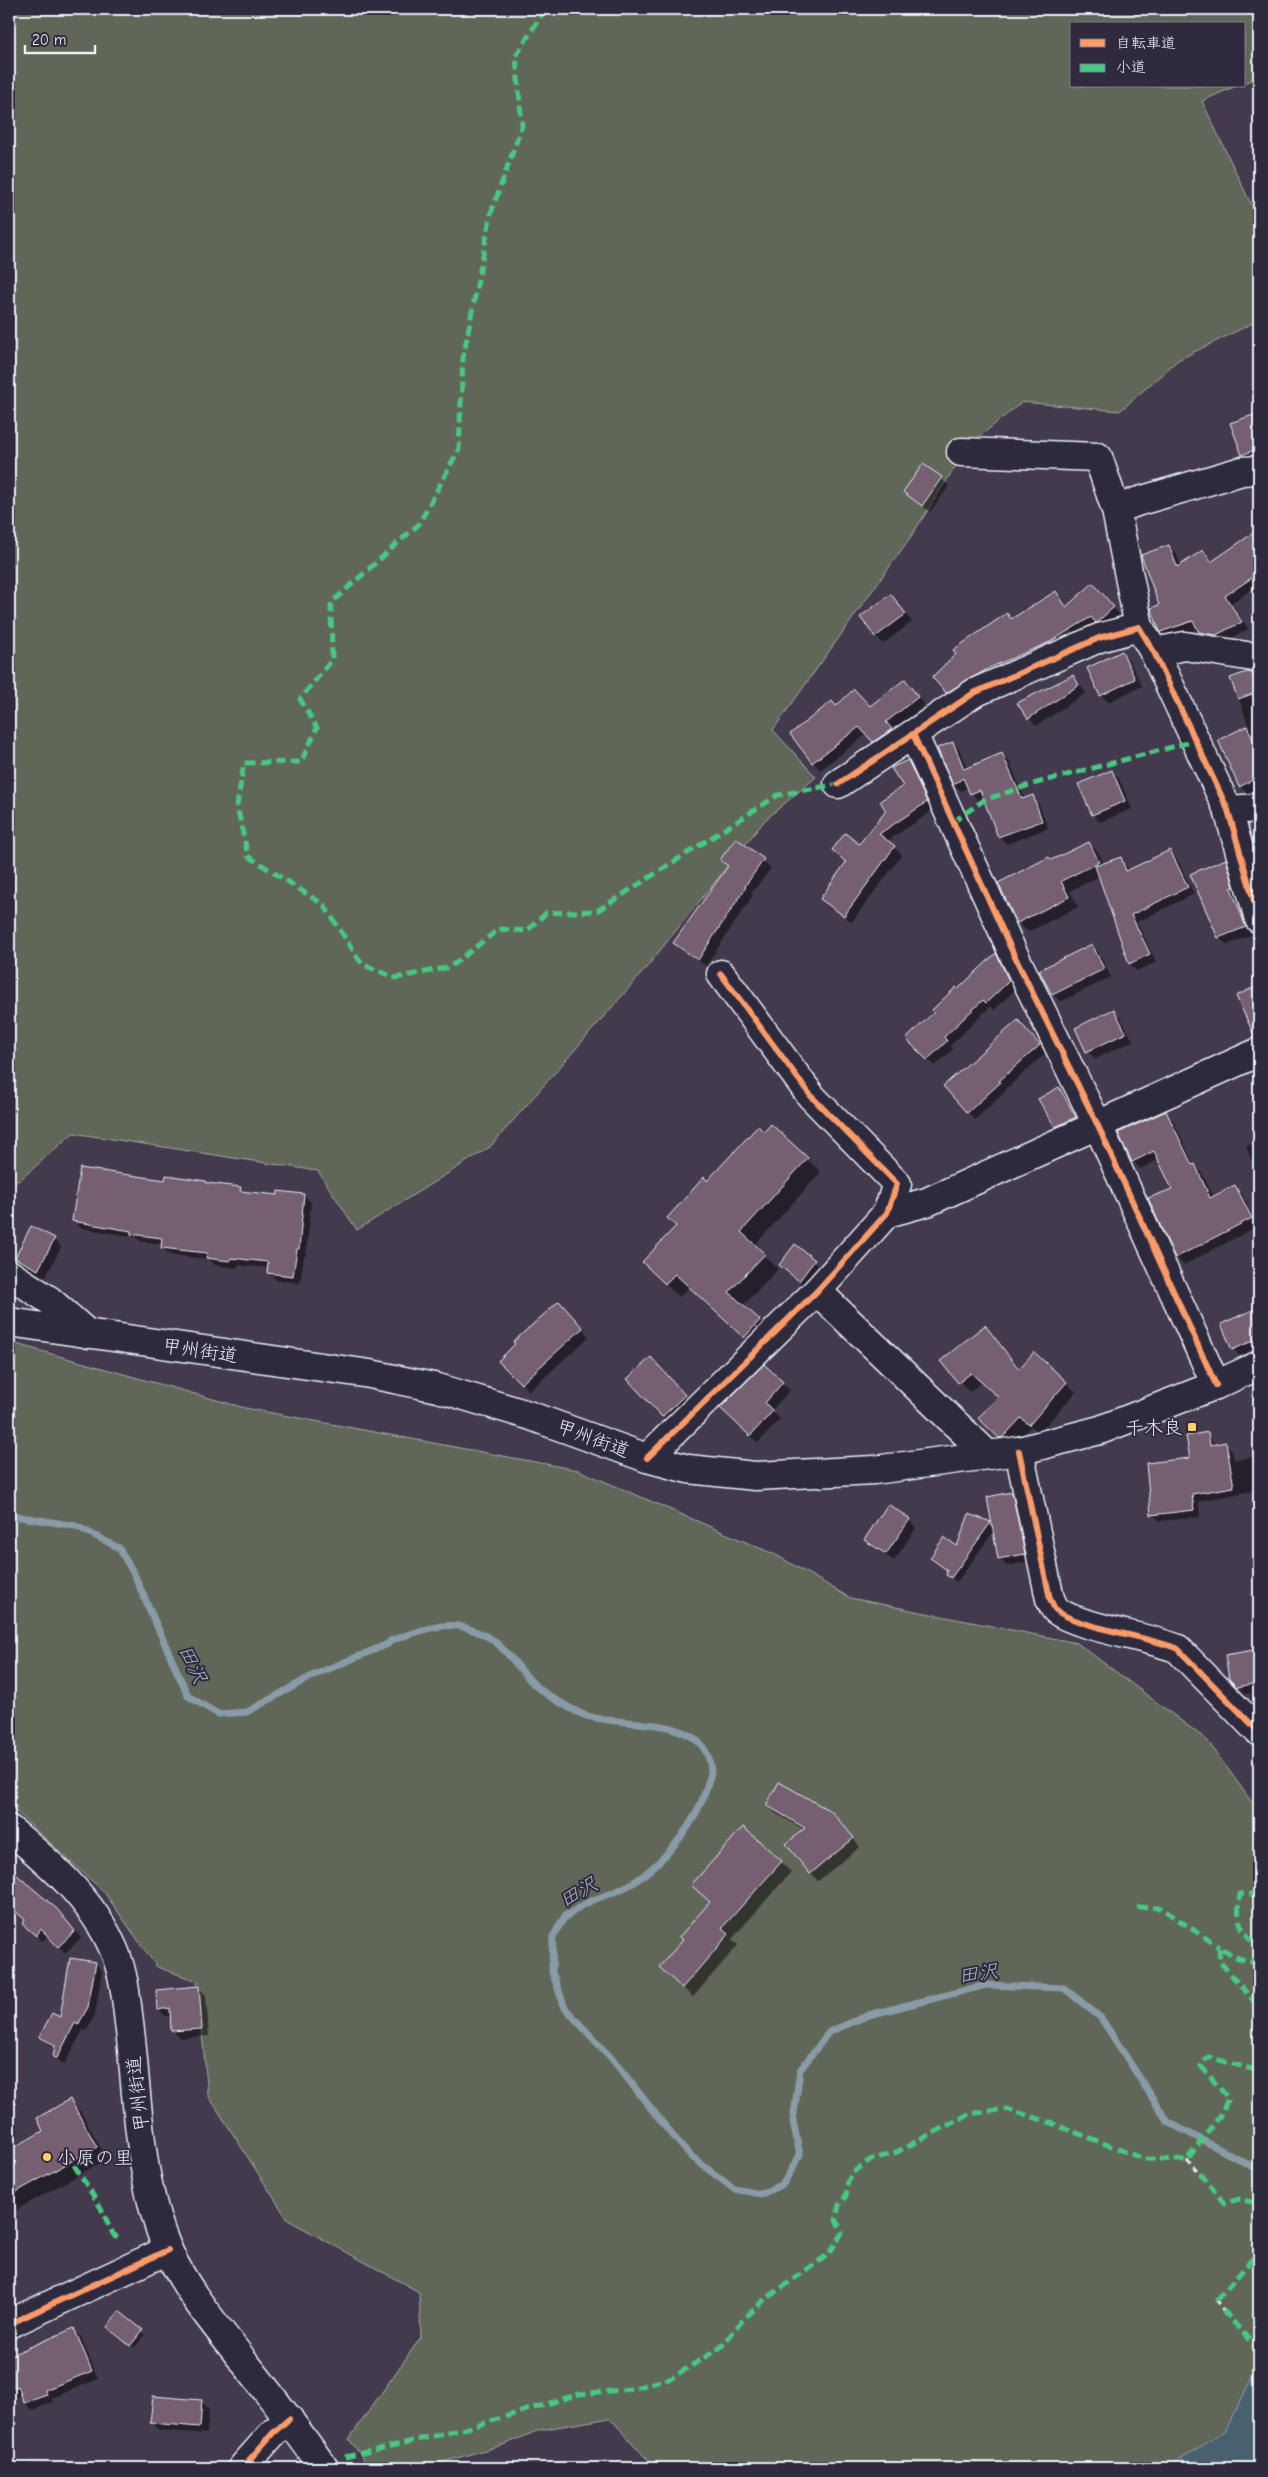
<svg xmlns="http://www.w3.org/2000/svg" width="1268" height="2477" font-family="'Comic Neue','Klee One',sans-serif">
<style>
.green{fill:#616658;stroke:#a4aca8}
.water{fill:#486170;stroke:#889ba6}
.shadow{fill:#0007}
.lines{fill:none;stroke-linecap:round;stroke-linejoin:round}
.stream{stroke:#889ba6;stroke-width:7}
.building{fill:#755e71;stroke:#e8f1f8}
.minor-casing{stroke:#e8f1f8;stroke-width:31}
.major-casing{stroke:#e8f1f8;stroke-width:31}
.highway-casing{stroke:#e8f1f8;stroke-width:31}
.path{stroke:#e8f1f8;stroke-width:3;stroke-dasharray:5 4;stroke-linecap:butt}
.minor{stroke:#2f2a3d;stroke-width:28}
.major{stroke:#2f2a3d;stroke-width:28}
.highway{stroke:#2f2a3d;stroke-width:28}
.quiet{stroke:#46c982;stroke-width:5;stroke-dasharray:10 5;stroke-linecap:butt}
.cycleway-casing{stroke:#2f2a3d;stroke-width:9}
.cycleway{stroke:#fa9b69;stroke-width:6}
.poi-dot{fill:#ffd166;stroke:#2f2a3d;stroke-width:2}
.labels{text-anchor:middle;stroke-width:4;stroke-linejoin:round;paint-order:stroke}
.street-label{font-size:19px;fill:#e8f1f8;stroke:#2f2a3d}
.poi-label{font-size:19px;fill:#e8f1f8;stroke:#2f2a3d;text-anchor:end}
.water-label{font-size:20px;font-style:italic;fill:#a8b7c2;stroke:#2f2a3d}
</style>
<rect width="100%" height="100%" fill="#443a4d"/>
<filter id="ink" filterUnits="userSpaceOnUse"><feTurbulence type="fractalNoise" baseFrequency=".02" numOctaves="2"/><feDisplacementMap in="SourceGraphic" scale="10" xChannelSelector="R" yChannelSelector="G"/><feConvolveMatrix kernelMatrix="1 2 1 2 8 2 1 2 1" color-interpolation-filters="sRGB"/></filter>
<g filter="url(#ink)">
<g class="green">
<polygon points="9,9 1259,9 1259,77 1244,83 1244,24 1072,24 1072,86 1236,86 1202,101 1259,221 1259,320 1178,360 1120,411 1022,402 969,445 912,535 773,730 816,777 765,820 641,974 490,1147 357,1230 318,1171 73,1133 20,1180 9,1183"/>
<polygon points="9,1342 245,1408 578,1470 776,1555 850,1598 1077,1643 1207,1740 1259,1812 1259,2365 1225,2432 1167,2468 655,2468 610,2418 539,2430 506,2444 422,2468 370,2468 349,2439 421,2337 419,2292 288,2220 208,2095 197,1981 157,1967 104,1892 9,1805"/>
<polygon points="9,1939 15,1944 9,2094"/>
</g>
<polygon class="water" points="1259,2365 1259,2468 1167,2468 1225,2431"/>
<g class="shadow">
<polygon points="1259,414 1259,458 1250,462 1243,454 1232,424"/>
<polygon points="941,478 949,486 930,512 904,492"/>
<polygon points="1259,531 1259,584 1231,603 1248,629 1224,642 1207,639 1198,629 1168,638 1161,631 1160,606 1169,546 1176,553 1181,566 1203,551 1212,562"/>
<polygon points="1100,592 1120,615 1104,629 955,699 947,692 1012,620 1055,593 1067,608"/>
<polygon points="891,596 912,622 883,644 876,636"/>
<polygon points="1122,653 1129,660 1142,686 1108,702 1101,695"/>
<polygon points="1251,674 1259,684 1259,787 1247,793 1240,786 1219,741 1249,727 1232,679"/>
<polygon points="1073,676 1086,693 1036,726 1019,703"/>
<polygon points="905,681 925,705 892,730 899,737 881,748 867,734 820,770 813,762 836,708 870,707"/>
<polygon points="953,743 960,750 967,769 1002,754 1009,761 1025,799 1032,797 1039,804 1048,828 1007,844 999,836 985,798 978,801 968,787 961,791 954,784"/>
<polygon points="907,761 915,769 934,810 887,841 902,855 852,922 822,899 905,787"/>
<polygon points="1112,771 1119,779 1132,809 1100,822 1093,815 1080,785"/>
<polygon points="1259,829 1259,858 1252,832"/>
<polygon points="737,840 771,868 751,894 753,895 706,966 674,943 729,867 722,860"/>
<polygon points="1089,843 1099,853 1104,864 1121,859 1130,871 1170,851 1177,859 1194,894 1137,922 1156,962 1137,971 1130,964 1100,876 1070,891 1078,907 1028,932 1018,922 1052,861"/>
<polygon points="1225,860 1233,868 1253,934 1227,945 1219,938 1192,874"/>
<polygon points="1092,946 1099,953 1111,977 1060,1002 1053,994"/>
<polygon points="997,957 1004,965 1016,989 994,1010 991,1006 950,1046 953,1049 935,1066 908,1039"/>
<polygon points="1259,986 1259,1037 1253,1031 1238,996"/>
<polygon points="1114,1010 1121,1018 1133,1041 1095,1059 1088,1051"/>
<polygon points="1029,1033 1046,1053 1006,1089 1007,1090 975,1120 944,1087"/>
<polygon points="1059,1089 1067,1096 1083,1125 1063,1134 1056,1126"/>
<polygon points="1165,1113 1173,1120 1194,1165 1202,1173 1214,1198 1235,1187 1242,1194 1258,1226 1184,1265 1176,1257 1173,1190 1160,1159 1140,1169 1133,1161"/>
<polygon points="771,1126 821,1172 754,1246 778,1269 743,1306 773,1334 759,1350 689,1287 679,1297 657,1276 677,1227 707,1182"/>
<polygon points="1259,1141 1259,1179 1246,1146"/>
<polygon points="166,1182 206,1182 209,1185 240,1189 244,1193 279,1197 304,1195 311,1203 306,1256 304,1256 300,1283 276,1280 269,1272 269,1268 238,1265 237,1268 215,1265 209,1259 170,1255 162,1247 163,1244 140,1241 136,1237 81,1228 74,1220"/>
<polygon points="54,1239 61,1247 46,1277 24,1266 17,1258"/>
<polygon points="795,1246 822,1269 807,1288 780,1265"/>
<polygon points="1259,1308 1259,1347 1240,1356 1234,1350 1223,1325"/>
<polygon points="566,1310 589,1337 529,1391 499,1361"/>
<polygon points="985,1327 1020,1369 1034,1353 1076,1392 1039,1433 1031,1426 1012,1447 980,1418 999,1397 982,1382 969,1392 942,1361"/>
<polygon points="658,1366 692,1403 670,1423 663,1416"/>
<polygon points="764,1366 790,1390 771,1411 780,1419 758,1443 729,1416"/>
<polygon points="1207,1434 1215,1445 1225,1443 1232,1450 1234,1460 1259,1456 1259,1490 1199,1501 1200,1517 1160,1521 1152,1514"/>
<polygon points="1011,1493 1019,1501 1031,1561 1007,1566 999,1558 994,1531 957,1582 953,1580 947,1574 948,1571 931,1558 957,1548 970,1516 993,1527"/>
<polygon points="909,1520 916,1528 894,1561 865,1539"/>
<polygon points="1259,1650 1259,1708 1251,1700 1250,1693 1246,1694 1230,1678 1226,1656"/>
<polygon points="767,1805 839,1821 860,1847 818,1881 811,1873 805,1830 775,1813"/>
<polygon points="744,1828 791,1872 732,1939 738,1945 693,1997 670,1977 711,1903 692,1885"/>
<polygon points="9,1870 56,1910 81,1938 65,1953 48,1935 43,1941 30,1931 23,1924 27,1920 9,1905"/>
<polygon points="95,1963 102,1971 95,2015 86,2031 83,2030 64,2065 54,2056 55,2048 40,2037 61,2019"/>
<polygon points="199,1988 206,1995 209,2036 180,2038 173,2031 172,2016 166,2016 158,2009"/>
<polygon points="70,2101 81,2112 107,2159 16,2210 9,2203 9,2151 45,2131"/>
<polygon points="74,2330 81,2337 98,2379 52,2398 53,2403 32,2410 25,2403 22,2394 9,2402 9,2357"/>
<polygon points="112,2330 142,2331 145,2335 134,2348"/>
<polygon points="202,2402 209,2409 207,2434 159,2430 152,2422"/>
<polygon points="9,2460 37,2464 41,2468 9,2468"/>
</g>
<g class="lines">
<path class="stream" d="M9 1515 76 1526 119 1548 134 1574 188 1696 218 1714 247 1712 314 1675 388 1644 390 1641C409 1634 443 1621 463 1627 473 1630 487 1635 494 1641 511 1654 522 1674 538 1688 548 1696 572 1710 584 1715 621 1729 708 1711 711 1771 711 1777 707 1784 706 1789 695 1826 666 1859 636 1881 614 1896 587 1897 567 1917L566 1914 553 1937 552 1972 565 2008 613 2060 672 2135 692 2157 734 2189 761 2194 783 2184 800 2155 793 2121 800 2070 829 2032 869 2015 986 1985 1064 1988 1101 2018 1168 2122 1259 2170"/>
</g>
<g class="building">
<polygon points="1259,413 1259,448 1242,455 1230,423"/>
<polygon points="923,464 942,477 922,506 903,492"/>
<polygon points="1259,529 1259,573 1225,596 1242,622 1216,635 1199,632 1193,621 1160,632 1151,608 1159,605 1141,555 1169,545 1177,567 1203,550 1211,562"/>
<polygon points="1093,583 1114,607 1096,623 1091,617 1050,642 989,668 946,693 932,677 956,654 953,650 1007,613 1011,619 1056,591 1066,607"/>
<polygon points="891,594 906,614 875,637 860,617"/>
<polygon points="1122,651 1135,679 1100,696 1087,668"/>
<polygon points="1247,672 1252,673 1258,692 1238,699 1230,678"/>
<polygon points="1073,675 1079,685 1028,719 1017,703"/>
<polygon points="905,679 918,697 886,722 892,729 873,742 859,727 812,763 790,734 832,701 836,706 854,689 870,706"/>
<polygon points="1247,726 1259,753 1259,777 1239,787 1218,740"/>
<polygon points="953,742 964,769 1002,753 1022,799 1033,795 1042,821 998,837 980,790 970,794 963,778 953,785 937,748"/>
<polygon points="908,760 927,802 879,834 895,846 844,916 820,899 846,862 832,850 845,833 859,844 886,811 880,801 903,786 891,768"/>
<polygon points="1112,770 1125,801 1092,815 1078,784"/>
<polygon points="736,838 764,859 745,886 746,887 698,960 673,943 728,866 720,860"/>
<polygon points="1089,842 1099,862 1061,881 1069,897 1017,923 998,883 1049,857 1051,860"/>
<polygon points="1170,850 1188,887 1131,915 1150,954 1129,964 1095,866 1121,857 1126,871"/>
<polygon points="1226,859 1234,887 1231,888 1246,927 1218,938 1190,874"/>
<polygon points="1092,944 1104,969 1052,995 1039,970"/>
<polygon points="996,953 1009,981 986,1003 983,1000 944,1037 947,1041 927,1060 906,1039 934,1012 932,1010 956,987 958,989"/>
<polygon points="1259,985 1259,1037 1255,1037 1236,996"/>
<polygon points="1114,1009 1126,1033 1086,1052 1075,1028"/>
<polygon points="1018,1020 1040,1045 999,1081 1001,1082 967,1113 943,1086"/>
<polygon points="1059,1087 1076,1117 1055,1127 1038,1099"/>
<polygon points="1166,1111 1192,1165 1195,1164 1210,1198 1235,1185 1252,1218 1175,1258 1148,1198 1172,1189 1154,1151 1132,1162 1118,1133"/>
<polygon points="771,1124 808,1158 741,1232 765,1254 729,1292 760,1320 744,1338 675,1274 665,1284 642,1262 676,1226 667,1218 704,1177 707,1181 758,1126 764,1132"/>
<polygon points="80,1168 165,1180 166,1175 206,1181 206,1183 241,1187 240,1191 278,1195 278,1191 304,1194 299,1249 297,1249 293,1276 267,1273 268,1262 231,1258 230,1261 206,1258 207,1253 161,1248 162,1238 131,1234 131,1231 72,1221"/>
<polygon points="31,1226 55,1238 38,1270 15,1258"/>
<polygon points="795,1244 815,1260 799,1281 779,1265"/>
<polygon points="559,1301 583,1328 521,1384 498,1361 515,1344 513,1342"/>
<polygon points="1259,1307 1259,1338 1232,1350 1221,1324"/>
<polygon points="985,1325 1019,1369 1034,1352 1067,1382 1029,1425 1021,1418 1003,1437 999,1438 978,1418 998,1397 971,1373 958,1383 940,1361"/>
<polygon points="651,1357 685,1395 662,1417 627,1379"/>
<polygon points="764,1364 783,1382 765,1403 773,1411 750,1436 720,1408"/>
<polygon points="1208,1432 1210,1445 1226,1442 1234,1487 1192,1494 1194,1510 1151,1515 1146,1463 1190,1458 1186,1436"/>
<polygon points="1012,1492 1025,1554 998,1559 987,1497"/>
<polygon points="888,1504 910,1519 886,1554 864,1540"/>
<polygon points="969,1514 991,1522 951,1578 946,1575 947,1570 930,1558 944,1537 957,1546"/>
<polygon points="1259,1649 1259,1683 1237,1687 1229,1679 1225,1655"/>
<polygon points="779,1782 832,1812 854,1838 810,1874 786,1844 805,1828 766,1805"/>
<polygon points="743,1827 782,1861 722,1928 729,1934 682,1988 659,1967 683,1940 679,1937 710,1902 691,1885"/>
<polygon points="9,1868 57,1909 75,1931 58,1947 41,1929 36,1936 22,1924 25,1920 9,1905"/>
<polygon points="70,1958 96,1962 88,2007 78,2025 75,2023 57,2058 53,2057 55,2045 39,2037 52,2013 60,2017"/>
<polygon points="199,1986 202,2029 171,2031 170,2008 157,2010 156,1990"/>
<polygon points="70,2099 97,2147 9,2196 9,2150 43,2131 37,2118"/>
<polygon points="119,2311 143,2330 130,2346 107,2327"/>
<polygon points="74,2328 92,2371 45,2390 47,2395 24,2403 18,2386 9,2391 9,2356"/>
<polygon points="153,2396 202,2400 200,2427 150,2423"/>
</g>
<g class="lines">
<g class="minor-casing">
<g id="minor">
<polyline points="961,452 1098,457 1116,510"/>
<polyline points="1139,627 1116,510 1136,502 1242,471 1259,470"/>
<polyline points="1154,652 1185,646 1259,658"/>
<polyline points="913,734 974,693 1099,638 1139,627 1154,652 1228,810 1259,919"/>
<polyline points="838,784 913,734 1013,953 1098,1126 1216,1385"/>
<polyline points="1228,810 1259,808"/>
<polyline points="887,1213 927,1202 1259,1052"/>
<polyline points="817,1291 988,1455"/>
<path d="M1019 1451 1050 1599C1052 1602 1053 1606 1055 1609 1071 1626 1151 1637 1178 1649L1259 1732"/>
<polyline points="647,1458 817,1291 887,1213 897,1184 811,1096 721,974"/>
<polyline points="9,2324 168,2250"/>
<polyline points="242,2468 273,2433 289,2419"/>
</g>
</g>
<g class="major-casing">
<polyline id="major" points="9,1274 49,1300 88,1334"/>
</g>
<g class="highway-casing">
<g id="highway">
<polyline points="9,1322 370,1374 438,1388 528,1415 647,1458 688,1469 755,1476 874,1470 1019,1451 1100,1430 1216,1385 1259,1365"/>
<path d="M9 1829C50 1863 93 1900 114 1950 126 1978 127 2010 131 2039 138 2109 140 2185 168 2250 188 2295 220 2330 249 2368 275 2401 300 2434 324 2468"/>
</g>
</g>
<g class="path">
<polyline points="1187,2160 1200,2173"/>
<polyline points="1217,2300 1223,2310"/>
</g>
<use href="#minor" class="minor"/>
<use href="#major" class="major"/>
<use href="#highway" class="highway"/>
<g class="quiet">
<polyline points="545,9 516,56 522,126 491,213 463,358 459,449 419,524 331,603 332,660 300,699 317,728 301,762 244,763 237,806 248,856 324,905 362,964 396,978 450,967 499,929 527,931 546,913 597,911 778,795 838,784"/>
<polyline points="953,822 984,800 1029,785 1195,741"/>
<polyline points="1259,1859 1256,1857 1259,1861"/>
<path d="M1259 1894H1240C1236 1921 1239 1929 1259 1948"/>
<polyline points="1137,1907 1161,1908 1219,1947"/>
<polyline points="1259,1964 1238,1958 1219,1947 1220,1962 1259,2007"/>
<polyline points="74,2165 101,2208 113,2234 121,2240"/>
<polyline points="1200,2173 1224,2203 1240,2199 1259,2204"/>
<polyline points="1217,2300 1259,2251"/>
<polyline points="1223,2310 1259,2351"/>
<polyline points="345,2457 472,2427 579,2394 631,2389 672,2378 721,2347 742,2321 763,2301 829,2254 842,2233 836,2219 839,2205 846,2196 848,2181 853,2172 870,2160 897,2152 969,2114 1006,2109 1046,2121 1144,2159 1187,2160 1222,2113 1228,2098 1201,2066 1208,2057 1259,2071"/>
</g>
<g class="cycleway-casing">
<g id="cycleway">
<polyline points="913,734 974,693 1099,638 1139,627 1154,652 1228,810 1259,919"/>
<polyline points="838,784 913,734 1013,953 1098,1126 1216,1385"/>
<path d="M1019 1451 1050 1599C1052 1602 1053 1606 1055 1609 1071 1626 1151 1637 1178 1649L1259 1732"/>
<polyline points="647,1458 817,1291 887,1213 897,1184 811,1096 721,974"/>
<polyline points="9,2324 168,2250"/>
<polyline points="242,2468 273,2433 289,2419"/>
</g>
</g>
<use href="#cycleway" class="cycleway"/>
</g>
</g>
<g class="poi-dot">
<rect x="1187" y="1422" width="10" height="10" rx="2.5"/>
<circle cx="47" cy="2157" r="5"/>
</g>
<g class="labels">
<g class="street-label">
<text transform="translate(200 1350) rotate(8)" y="7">甲州街道</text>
<text transform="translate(593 1438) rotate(20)" y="7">甲州街道</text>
<text transform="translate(137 2094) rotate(-97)" y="7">甲州街道</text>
</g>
<g class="poi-label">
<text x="1182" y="1434">千木良</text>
<text x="57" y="2164" text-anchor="start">小原の里</text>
</g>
<g class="water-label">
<text transform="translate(193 1664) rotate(64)" y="7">田沢</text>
<text transform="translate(578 1892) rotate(-30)" y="7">田沢</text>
<text transform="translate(978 1973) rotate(-8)" y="7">田沢</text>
</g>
</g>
<rect width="1268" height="2477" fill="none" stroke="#2f2a3d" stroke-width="30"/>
<rect x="15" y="15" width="1238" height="2447" fill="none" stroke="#e8f1f8" stroke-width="2" filter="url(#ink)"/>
<rect x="1070" y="22" width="175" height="65" fill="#2f2a3d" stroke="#797a88"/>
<rect x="1080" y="39" width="25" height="8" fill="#fa9b69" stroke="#797a88"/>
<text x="1116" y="48" font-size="15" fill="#e8f1f8">自転車道</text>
<rect x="1080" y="64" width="25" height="8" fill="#46c982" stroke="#797a88"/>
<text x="1116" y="72" font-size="15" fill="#e8f1f8">小道</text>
<path d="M25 45v8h70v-8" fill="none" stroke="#e8f1f8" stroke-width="2.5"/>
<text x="32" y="45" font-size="15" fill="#e8f1f8" stroke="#2f2a3d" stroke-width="4" paint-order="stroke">20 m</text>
</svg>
